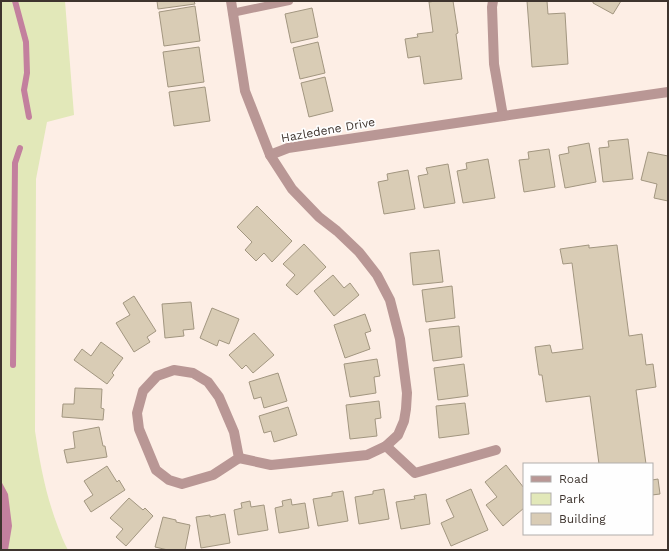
<svg xmlns="http://www.w3.org/2000/svg" width="669" height="551" font-family="'Work Sans',sans-serif">
<style>
.green{fill:#e2e8b9}
.water{fill:#c3809e}
.lines{fill:none;stroke-linecap:round;stroke-linejoin:round}
.stream{stroke:#c3809e;stroke-width:6}
.building{fill:#d9ccb5;stroke:#a29680}
.lane{stroke:#b99795;stroke-width:8}
.street{stroke:#b99795;stroke-width:10}
.labels{text-anchor:middle;stroke-width:3.5;stroke-linejoin:round;paint-order:stroke}
.street-label{font-size:12px;fill:#3e342e;stroke:#fefefe}
</style>
<rect width="100%" height="100%" fill="#fdeee5"/>
<path class="green" d="M1 1H65L74 115 47 122 36 179 35 431C40 464 46 496 58 527 61 535 64 543 68 550H1Z"/>
<polygon class="water" points="1,481 8,494 12,526 8,550 1,550"/>
<g class="lines">
<g class="stream">
<polyline points="15,1 26,42 27,73 24,90 29,117"/>
<polyline points="13,365 15,163 20,148"/>
</g>
</g>
<g class="building">
<polygon points="157,1 194,1 195,4 158,9"/>
<polygon points="436,1 453,1 458,33 456,34 462,79 424,84 420,56 408,58 405,39 418,37 417,34 433,32 429,2"/>
<polygon points="527,1 547,1 548,14 565,13 568,64 532,67"/>
<polygon points="593,1 621,1 613,14 593,3"/>
<polygon points="195,6 200,41 164,46 159,12"/>
<polygon points="312,8 318,37 291,43 285,14"/>
<polygon points="318,42 325,73 300,79 293,48"/>
<polygon points="199,47 204,82 168,87 163,52"/>
<polygon points="325,77 333,111 309,117 301,83"/>
<polygon points="205,87 210,121 174,126 169,92"/>
<polygon points="628,139 633,179 603,182 599,148 609,147 608,141"/>
<polygon points="589,143 596,182 565,188 559,155 569,153 568,147"/>
<polygon points="549,149 555,187 524,192 519,160 529,159 528,152"/>
<polygon points="648,152 668,156 668,201 654,198 657,184 641,180"/>
<polygon points="488,159 495,198 463,203 457,171 467,169 466,163"/>
<polygon points="448,164 455,203 424,208 418,176 428,174 426,168"/>
<polygon points="408,170 415,209 384,214 378,182 388,180 387,174"/>
<polygon points="257,206 292,241 272,262 264,253 256,261 245,250 252,242 237,227"/>
<polygon points="304,244 326,267 297,295 286,285 295,275 283,264"/>
<polygon points="589,245 589,248 617,245 629,336 642,334 646,365 653,364 656,387 636,390 646,464 599,464 590,396 546,402 542,375 539,375 535,347 550,345 552,353 583,349 572,263 563,264 560,249"/>
<polygon points="439,250 443,282 413,285 410,253"/>
<polygon points="333,275 344,288 350,283 359,295 334,316 314,291"/>
<polygon points="452,286 455,318 426,322 422,290"/>
<polygon points="134,296 156,331 147,337 150,342 134,352 116,323 130,315 123,303"/>
<polygon points="191,302 194,329 183,330 184,336 165,338 162,304"/>
<polygon points="212,308 239,319 229,344 219,340 217,346 200,338"/>
<polygon points="365,314 371,331 365,333 370,349 345,358 334,325"/>
<polygon points="459,326 462,357 433,361 429,329"/>
<polygon points="254,333 274,355 253,373 246,365 242,369 229,355"/>
<polygon points="101,342 123,358 112,373 114,375 107,384 74,360 82,349 91,356"/>
<polygon points="377,359 380,376 374,377 376,393 350,397 344,364"/>
<polygon points="464,364 468,396 438,400 434,368"/>
<polygon points="278,373 287,401 264,408 261,397 254,399 249,382"/>
<polygon points="75,388 102,389 101,408 104,409 103,420 62,417 63,404 74,404"/>
<polygon points="379,401 381,418 375,419 377,436 350,439 346,405"/>
<polygon points="465,403 469,434 439,438 436,406"/>
<polygon points="288,407 297,435 274,442 271,431 264,433 259,416"/>
<polygon points="99,427 103,446 105,446 107,457 67,463 64,450 75,448 73,432"/>
<polygon points="506,465 524,488 524,508 503,526 486,505 497,497 485,482"/>
<polygon points="107,466 117,482 119,480 125,490 91,512 84,501 93,495 84,481"/>
<polygon points="658,479 660,494 652,495 652,480"/>
<polygon points="384,489 389,519 359,524 355,497 373,494 373,491"/>
<polygon points="471,489 488,530 451,546 441,523 454,517 446,500"/>
<polygon points="343,491 348,521 318,526 313,499 332,496 332,493"/>
<polygon points="426,494 430,524 401,529 396,502 415,499 414,496"/>
<polygon points="129,498 143,510 145,508 153,516 126,546 116,537 123,529 110,518"/>
<polygon points="291,499 292,505 305,503 309,528 279,533 275,508 283,506 282,501"/>
<polygon points="250,501 251,507 264,505 268,530 238,535 234,510 242,508 241,503"/>
<polygon points="225,514 230,543 201,548 196,517 210,515 210,517"/>
<polygon points="163,517 176,520 176,522 190,525 185,550 168,550 155,547"/>
</g>
<g class="lines">
<polyline class="lane" points="232,13 289,1"/>
<g class="street">
<polyline points="231,1 245,91 270,155 292,189 319,217 337,231 359,252 377,275 390,300 400,339 407,393 406,409 404,421 398,435 386,446 367,455 271,465 239,458"/>
<polyline points="493,1 492,7 494,64 503,116"/>
<polyline points="270,155 288,148 503,116 668,92"/>
<polygon points="174,370 193,373 208,382 219,397 234,432 239,458 213,475 182,484 169,480 156,470 139,429 137,413 143,391 157,376"/>
<polyline points="386,446 415,473 496,450"/>
</g>
</g>
<g class="labels">
<g class="street-label">
<text transform="translate(328 130) rotate(-10)" y="4">Hazledene Drive</text>
</g>
</g>
<rect width="669" height="551" fill="none" stroke="#3e342e" stroke-width="4"/>
<rect x="523" y="463" width="130" height="72" fill="#fefefe" stroke="#b1adab"/>
<rect x="531" y="476" width="20" height="6" fill="#b99795" stroke="#b1adab"/>
<text x="559" y="483" font-size="12" fill="#3e342e">Road</text>
<rect x="531" y="493" width="20" height="12" fill="#e2e8b9" stroke="#b1adab"/>
<text x="559" y="503" font-size="12" fill="#3e342e">Park</text>
<rect x="531" y="513" width="20" height="12" fill="#d9ccb5" stroke="#b1adab"/>
<text x="559" y="523" font-size="12" fill="#3e342e">Building</text>
</svg>
